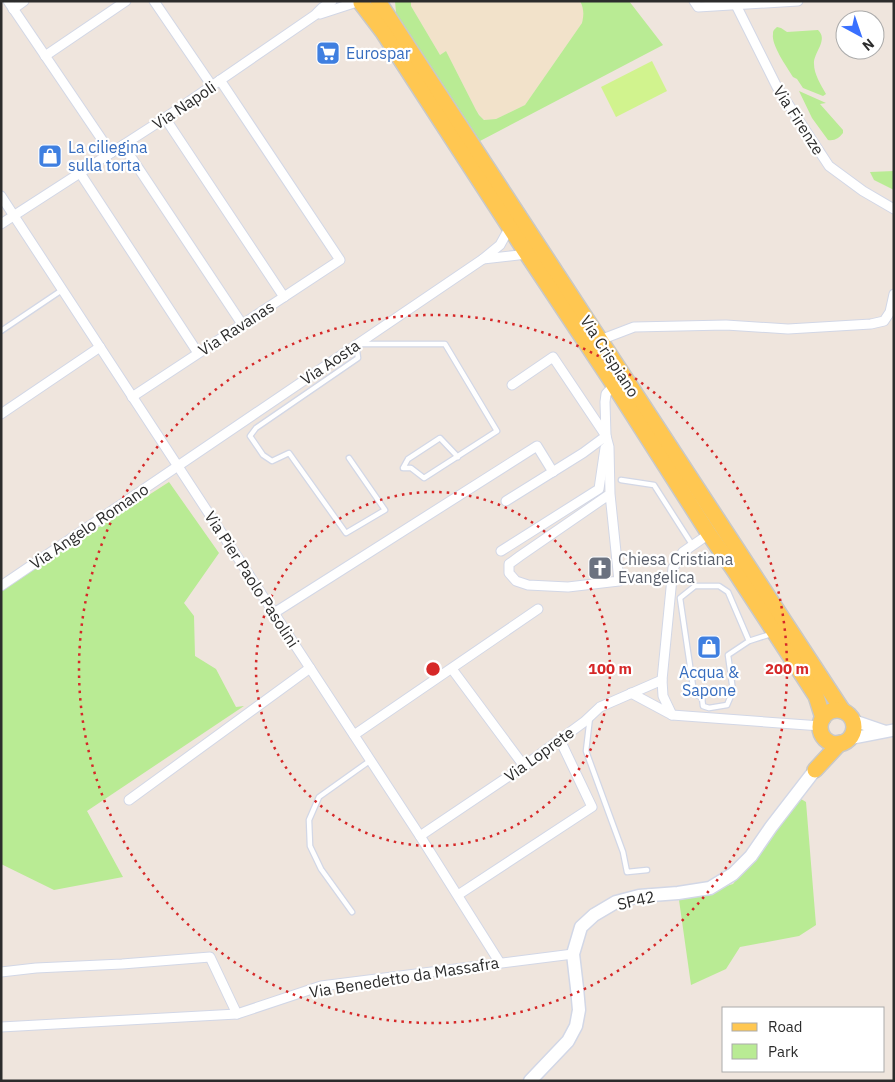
<svg xmlns="http://www.w3.org/2000/svg" width="895" height="1082" font-family="'IBM Plex Sans',sans-serif">
<style>
.education{fill:#f2e2ca}
.green{fill:#b9eb94}
.pitch{fill:#d1f38e}
.lines{fill:none;stroke-linecap:round;stroke-linejoin:round}
.service-casing{stroke:#d2d7e6;stroke-width:7}
.minor-casing{stroke:#d2d7e6;stroke-width:11}
.tertiary-casing{stroke:#d2d7e6;stroke-width:14}
.secondary-casing{stroke:#d2d7e6;stroke-width:15}
.primary-casing{stroke:#c8c8c8;stroke-width:18}
.service{stroke:#fff;stroke-width:4.5}
.minor{stroke:#fff;stroke-width:9}
.tertiary{stroke:#fff;stroke-width:11}
.secondary{stroke:#fff;stroke-width:12}
.primary{stroke:#ffc751;stroke-width:15}
.ring{fill:none;stroke:#d62828;stroke-width:2.5;stroke-dasharray:2.5 5}
.labels{text-anchor:middle;stroke-width:4.5;stroke-linejoin:round;paint-order:stroke}
.shop-label{font-size:16px;fill:#366cbe;stroke:#fff;text-anchor:start}
.street-label{font-size:16px;fill:#2c2c2c;stroke:#fff}
.worship-label{font-size:16px;fill:#5b616d;stroke:#fff;text-anchor:start}
.centre{fill:#d62828;stroke:#fff;stroke-width:2.5}
.ring-label{font-size:15px;text-anchor:middle;font-weight:bold;fill:#d62828;stroke:#fff;stroke-width:4.5;stroke-linejoin:round;paint-order:stroke}
</style>
<rect width="100%" height="100%" fill="#efe5dd"/>
<polygon class="education" points="411,1 580,1 583,9 584,15 582,23 525,105 496,119 485,120 482,118 476,110 446,51 440,55 411,6"/>
<g class="green">
<path d="M395 1H411V6L440 55 446 51 476 110 479 115 484 120 496 119 525 105 582 23C584 14 584 9 580 1H629L663 45 480 141 396 13Z"/>
<path d="M777 27 781 28 787 32 818 30C829 40 813 53 814 64 814 74 821 85 826 94L823 96 803 88 797 79 793 77C787 67 771 45 773 34 773 30 774 30 777 27Z"/>
<path d="M799 91 826 103 820 104 843 130V133C839 138 835 141 828 140L812 118Z"/>
<polygon points="894,171 894,190 874,180 870,172"/>
<polygon points="169,482 219,553 184,603 194,616 195,656 216,669 236,707 244,706 87,811 123,877 54,890 1,864 1,590"/>
<polygon points="801,799 806,802 816,925 799,936 740,947 726,969 691,985 679,900 733,884"/>
</g>
<polygon class="pitch" points="652,61 667,91 616,117 601,87"/>
<g class="lines">
<g class="service-casing">
<g id="service">
<polyline points="1,331 62,290"/>
<polyline points="349,458 385,510 346,533 289,453 272,461 263,455 250,436 256,428 358,358 356,344 445,344 497,431 424,478 411,468 403,468 408,459 440,438 458,457"/>
<polyline points="621,480 654,485 693,546"/>
<polyline points="749,641 728,655 733,691 727,705 709,708 703,706 702,698 694,693 680,598 695,586 719,586 728,592 749,641 771,634"/>
<polyline points="590,717 586,751 623,852 627,872 647,870"/>
<polyline points="352,912 321,869 310,846 309,820 319,797 371,760"/>
</g>
</g>
<g class="minor-casing">
<g id="minor">
<polyline points="8,1 111,153"/>
<polyline points="154,1 212,86"/>
<polyline points="694,1 698,7 798,1"/>
<polyline points="736,5 777,87 829,166 863,191 894,209"/>
<polyline points="13,9 24,1"/>
<polyline points="320,14 357,2"/>
<polyline points="45,56 126,1"/>
<polyline points="165,118 284,297"/>
<polyline points="123,145 242,324"/>
<polyline points="80,173 198,353"/>
<polyline points="1,196 420,836 500,963"/>
<polyline points="1,224 165,118 315,15 322,8 332,1"/>
<polyline points="483,259 527,254"/>
<polyline points="600,340 634,327 726,325 788,329 871,324 884,321 890,312 894,294"/>
<polyline points="132,397 340,260 220,80"/>
<polyline points="1,414 100,347"/>
<polyline points="610,494 520,556 509,564 509,573 516,581 528,585 568,587 619,581 610,494 609,447 606,436 605,402 606,394 614,385"/>
<polyline points="506,501 583,453 606,436 553,357 512,385"/>
<polyline points="501,551 599,489 605,448"/>
<polyline points="1,586 483,259 500,245 510,227"/>
<polyline points="274,613 537,446 553,472"/>
<polyline points="452,669 524,766"/>
<polyline points="631,693 672,715 821,726"/>
<polyline points="672,715 663,696 662,680 673,568 683,552 709,534"/>
<polyline points="354,735 538,609"/>
<polyline points="129,800 310,668"/>
<polyline points="420,836 524,766 584,722 600,707 662,680"/>
<polyline points="458,895 592,807 560,740"/>
<polyline points="1,972 36,968 122,964 210,957 237,1014"/>
<polyline points="1,1027 237,1014 321,986 573,954"/>
</g>
</g>
<g class="tertiary-casing">
<g id="tertiary">
<polyline points="852,720 884,731"/>
<polyline points="848,739 894,730"/>
</g>
</g>
<g class="secondary-casing">
<polyline id="secondary" points="530,1081 568,1041 576,1026 579,1010 577,988 573,954 581,927 594,915 616,902 639,896 678,893 710,888 733,874 751,856 771,827 815,770"/>
</g>
<g class="primary-casing">
<g id="primary">
<polyline points="378,1 843,711"/>
<polyline points="361,3 383,32 527,254 614,385 709,534 734,570 803,676 816,696 823,718"/>
<circle cx="837" cy="727" r="17"/>
<polyline points="815,770 840,743"/>
</g>
</g>
<use href="#service" class="service"/>
<use href="#minor" class="minor"/>
<use href="#tertiary" class="tertiary"/>
<use href="#secondary" class="secondary"/>
<use href="#primary" class="primary"/>
</g>
<g class="ring">
<circle cx="433" cy="669" r="177"/>
<circle cx="433" cy="669" r="354"/>
</g>
<defs>
<g id="supermarket-square" transform="scale(1.25)"><rect x="-9" y="-9" width="18" height="18" rx="4" fill="#3f7fe0" stroke="#fff"/><path d="M-6-5.5h2.5l.6 2H6L4.5 2H-2.5L-4.4-4H-6ZM-1.5 3.2a1.3 1.3 0 1 0 .1 0ZM3 3.2a1.3 1.3 0 1 0 .1 0Z" fill="#fff"/></g>
<g id="shop-square" transform="scale(1.25)"><rect x="-9" y="-9" width="18" height="18" rx="4" fill="#3f7fe0" stroke="#fff"/><path d="M-5-2.5h2.3a2.7 3.5 0 0 1 5.4 0H5L5.5 6h-11ZM-1.5-2.5h3a1.5 2.3 0 0 0-3 0Z" fill="#fff"/></g>
<g id="church-square" transform="scale(1.25)"><rect x="-9" y="-9" width="18" height="18" rx="4" fill="#6b7280" stroke="#fff"/><path d="M-1.2-6h2.4v3.5h3.3v2.4h-3.3V6h-2.4V-.1h-3.3v-2.4h3.3Z" fill="#fff"/></g>
</defs>
<g fill-rule="evenodd">
<use href="#supermarket-square" x="328" y="53"/>
<use href="#shop-square" x="50" y="156"/>
<use href="#church-square" x="600" y="568"/>
<use href="#shop-square" x="709" y="647"/>
</g>
<g class="labels">
<g class="shop-label">
<text x="346" y="59">Eurospar</text>
<text x="68" y="153">La ciliegina<tspan x="68" dy="18">sulla torta</tspan></text>
<text x="709" y="678" text-anchor="middle">Acqua &amp;<tspan x="709" dy="18">Sapone</tspan></text>
</g>
<g class="street-label">
<text transform="translate(184 105) rotate(-34)" y="6">Via Napoli</text>
<text transform="translate(799 120) rotate(57)" y="6">Via Firenze</text>
<text transform="translate(236 328) rotate(-33)" y="6">Via Ravanas</text>
<text transform="translate(610 356) rotate(57)" y="6">Via Crispiano</text>
<text transform="translate(330 362) rotate(-34)" y="6">Via Aosta</text>
<text transform="translate(89 526) rotate(-34)" y="6">Via Angelo Romano</text>
<text transform="translate(252 579) rotate(57)" y="6">Via Pier Paolo Pasolini</text>
<text transform="translate(539 754) rotate(-36)" y="6">Via Loprete</text>
<text transform="translate(636 900) rotate(-13)" y="6">SP42</text>
<text transform="translate(404 977) rotate(-9)" y="6">Via Benedetto da Massafra</text>
</g>
<g class="worship-label">
<text x="618" y="565">Chiesa Cristiana<tspan x="618" dy="18">Evangelica</tspan></text>
</g>
</g>
<circle cx="433" cy="669" r="8" class="centre"/>
<g class="ring-label">
<text x="610" y="674">100 m</text>
<text x="787" y="674">200 m</text>
</g>
<rect width="895" height="1082" fill="none" stroke="#2c2c2c" stroke-width="5"/>
<rect x="722" y="1007" width="162" height="65" fill="#ffffff" stroke="#ababab"/>
<rect x="732" y="1023" width="25" height="8" fill="#ffc751" stroke="#ababab"/>
<text x="768" y="1032" font-size="15" fill="#2c2c2c">Road</text>
<rect x="732" y="1044" width="25" height="15" fill="#b9eb94" stroke="#ababab"/>
<text x="768" y="1057" font-size="15" fill="#2c2c2c">Park</text>
<g transform="translate(860 35) rotate(140)"><circle r="24" fill="#ffffff" stroke="#ababab"/>
<path d="M0-4L9 19L0 12L-9 19Z" fill="#3970ff"/>
<text y="-8" font-size="14" font-weight="bold" text-anchor="middle" fill="#2c2c2c">N</text>
</g>
</svg>
